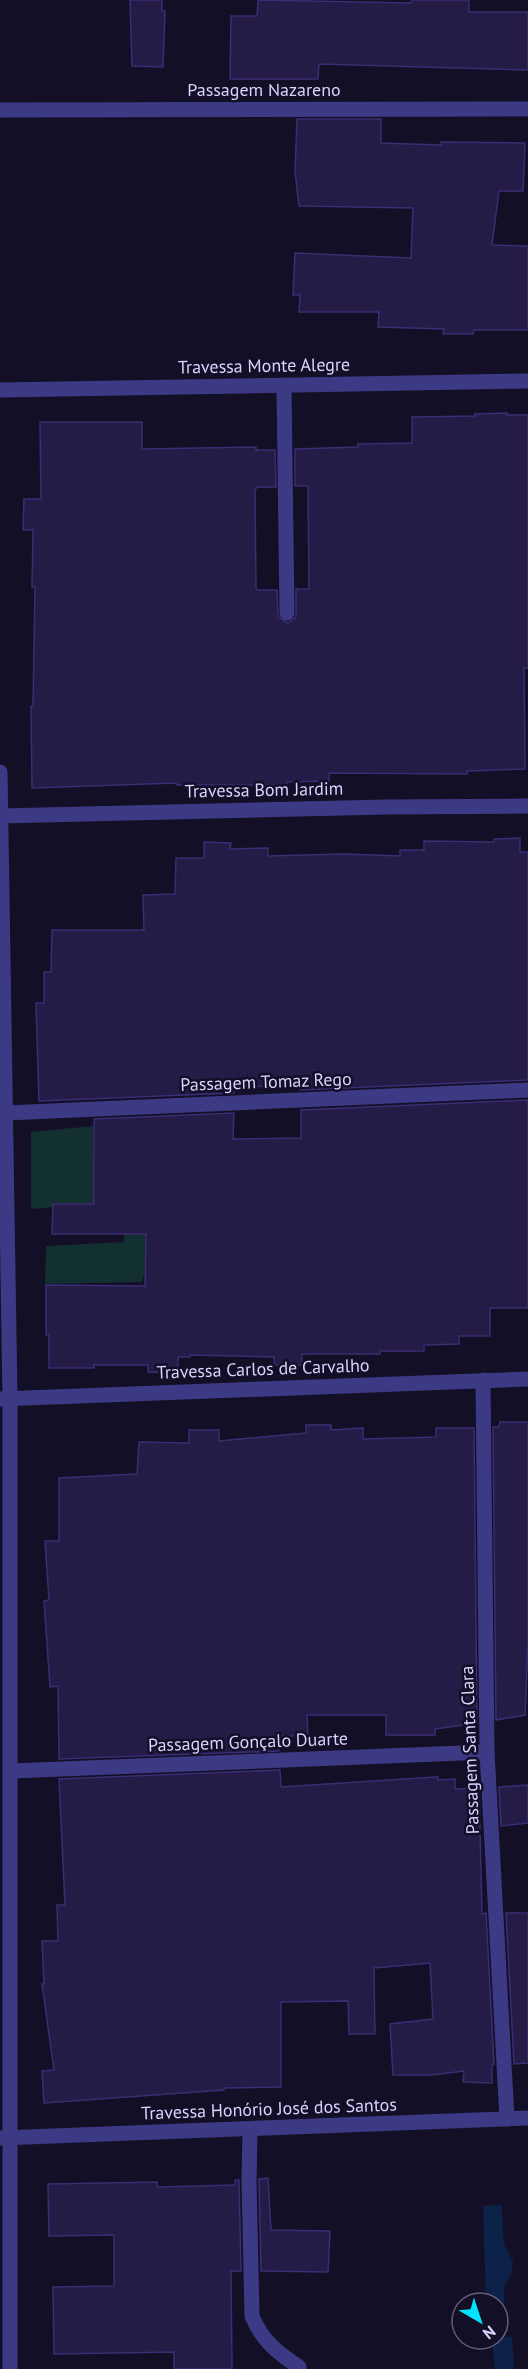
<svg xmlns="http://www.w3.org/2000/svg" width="528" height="2369" font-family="'PT Sans',sans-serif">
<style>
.green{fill:#12302f}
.water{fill:#0c2248}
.building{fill:#241b47;stroke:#3b2d73;stroke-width:1.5}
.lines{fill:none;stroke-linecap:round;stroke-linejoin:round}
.lane{stroke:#3d3a85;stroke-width:15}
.street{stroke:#3d3a85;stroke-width:15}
.labels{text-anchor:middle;stroke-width:5;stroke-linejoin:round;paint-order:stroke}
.street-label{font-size:18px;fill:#d9d4ff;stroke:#130f26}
</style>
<rect width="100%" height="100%" fill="#130f26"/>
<path class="green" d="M93 1126 94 1156H145C146 1195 153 1245 142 1282L45 1284 46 1246 124 1242V1201L31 1209V1132Z"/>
<g class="water">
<polygon points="502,2205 503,2235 505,2247 513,2261 511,2275 504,2286 505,2328 498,2328 498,2303 486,2303 483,2206"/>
<polygon points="512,2336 514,2369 495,2369 492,2339"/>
</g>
<g class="building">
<polygon points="130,0 162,0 162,11 165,11 163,67 132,66"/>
<polygon points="258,0 411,3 412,0 469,0 469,12 528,12 528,70 319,64 318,79 230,79 231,16 257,16"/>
<polygon points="297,119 381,119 381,143 441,145 441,142 525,143 523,191 499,191 492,245 528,246 528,330 474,330 473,334 443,334 444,329 378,327 379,312 299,312 300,295 293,295 295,253 411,258 413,208 299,206 295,172"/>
<polygon points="507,413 507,415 528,415 528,668 524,668 525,769 467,771 467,774 329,773 329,781 287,782 287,785 177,785 176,783 32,788 31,706 33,706 35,587 32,587 33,530 23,530 24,499 41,499 40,422 142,422 142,449 256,447 256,450 275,450 276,487 257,487 255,490 256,588 257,590 277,590 278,617 288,623 296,617 296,589 309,589 308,486 295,486 295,449 358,447 358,444 412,443 412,417 475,416 475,414"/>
<polygon points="520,838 520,852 528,852 528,1080 300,1090 300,1085 234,1087 234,1093 39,1101 36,1003 44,1003 44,972 51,972 52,930 144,930 143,895 175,894 176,858 204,858 204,842 231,843 230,849 268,848 268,856 344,854 400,856 400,850 424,850 424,841 494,842 494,839"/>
<polygon points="528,1100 528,1308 490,1308 490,1336 459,1336 459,1344 424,1345 424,1351 380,1351 380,1354 302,1354 302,1365 274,1365 274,1357 190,1355 190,1357 178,1357 178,1373 148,1372 148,1365 94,1365 94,1368 49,1368 49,1335 46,1335 46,1285 145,1286 146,1234 52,1234 53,1204 94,1204 94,1119 234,1113 233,1139 301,1138 301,1110"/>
<polygon points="500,1422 528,1422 528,1642 525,1715 496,1720 493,1427 499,1427"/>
<polygon points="306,1425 331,1425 331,1430 363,1428 363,1439 436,1437 436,1428 474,1428 477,1723 435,1729 435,1735 386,1735 386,1715 307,1715 308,1736 279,1736 279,1751 59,1759 58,1686 50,1687 44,1601 49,1600 45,1541 59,1541 59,1478 137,1474 139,1442 189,1443 189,1430 219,1430 219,1441 306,1433"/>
<polygon points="280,1770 281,1787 435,1777 438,1777 438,1780 455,1779 455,1789 479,1788 482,1914 486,1913 494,2064 492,2065 492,2083 463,2082 464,2071 431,2075 393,2075 390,2024 433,2019 430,1963 374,1968 375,2034 349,2034 348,2001 281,2002 281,2087 224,2088 224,2090 44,2103 42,2071 54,2070 42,1984 44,1984 42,1941 58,1941 57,1905 65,1905 59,1779"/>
<polygon points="528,1785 528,1823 501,1826 499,1787"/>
<polygon points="506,1913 528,1913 528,2063 514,2064"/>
<polygon points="268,2178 271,2230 330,2231 328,2272 261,2271 259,2179"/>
<polygon points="235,2180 239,2180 241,2271 231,2271 232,2369 174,2369 174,2352 54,2354 53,2287 114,2286 114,2235 49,2236 48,2184 157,2182 157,2187 235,2185"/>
</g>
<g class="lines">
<g class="lane">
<polyline points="284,386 287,613"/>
<path d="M250 2129 249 2181 252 2316C262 2341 278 2353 299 2367"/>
</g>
<g class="street">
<polyline points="0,110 528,109"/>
<polyline points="0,390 528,381"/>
<polyline points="0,772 10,1399 10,2369"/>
<polyline points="0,816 387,807 528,806"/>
<polyline points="6,1113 528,1090"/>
<polyline points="483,1380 487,1752 507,2119"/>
<polyline points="0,1399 528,1379"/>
<polyline points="11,1771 487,1752"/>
<polyline points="0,2138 528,2118"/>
</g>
</g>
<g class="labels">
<g class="street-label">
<text x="264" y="96">Passagem Nazareno</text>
<text transform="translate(264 366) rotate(-1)" y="6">Travessa Monte Alegre</text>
<text transform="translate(264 790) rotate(-1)" y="6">Travessa Bom Jardim</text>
<text transform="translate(266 1082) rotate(-2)" y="6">Passagem Tomaz Rego</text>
<text transform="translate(263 1369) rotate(-2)" y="6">Travessa Carlos de Carvalho</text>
<text transform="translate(248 1742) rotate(-2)" y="6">Passagem Gonçalo Duarte</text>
<text transform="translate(470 1750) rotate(-92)" y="6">Passagem Santa Clara</text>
<text transform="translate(269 2109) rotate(-2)" y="6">Travessa Honório José dos Santos</text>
</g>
</g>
<g transform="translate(480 2321) rotate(141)"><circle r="28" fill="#130f26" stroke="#625e7d" stroke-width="1.5"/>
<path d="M0-4.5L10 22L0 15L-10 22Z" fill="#00e5ff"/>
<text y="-9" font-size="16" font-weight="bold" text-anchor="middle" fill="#d9d4ff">N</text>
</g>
</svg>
